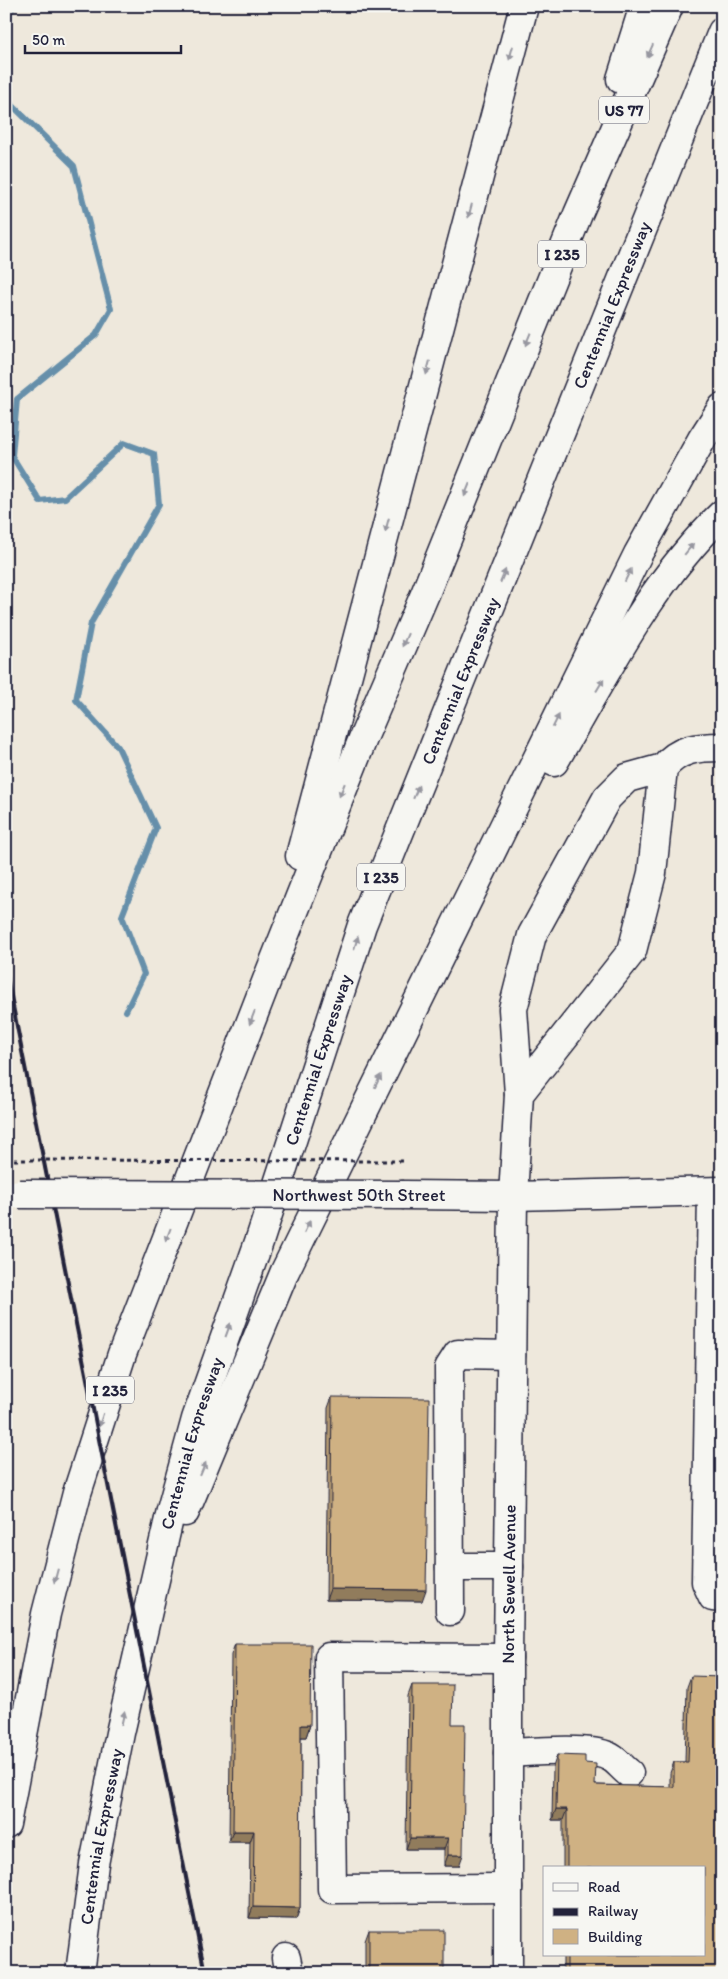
<svg xmlns="http://www.w3.org/2000/svg" width="728" height="1979" font-family="Itim,sans-serif">
<style>
.lines{fill:none;stroke-linecap:round;stroke-linejoin:round}
.stream{stroke:#668faa;stroke-width:6}
.minor-casing{stroke:#22223b;stroke-width:31}
.major-casing{stroke:#22223b;stroke-width:31}
.highway-casing{stroke:#22223b;stroke-width:31}
.minor{stroke:#f6f6f2;stroke-width:28}
.major{stroke:#f6f6f2;stroke-width:28}
.highway{stroke:#f6f6f2;stroke-width:28}
.rail{stroke:#22223b;stroke-width:4}
.major-bridge-casing{stroke:#22223b;stroke-width:31;stroke-linecap:butt}
.path-bridge{stroke:#22223b;stroke-width:3;stroke-dasharray:4 4;stroke-linecap:butt}
.major-bridge{stroke:#f6f6f2;stroke-width:28}
.wall{fill:#b29871;stroke:#22223b}
.shaded-wall{fill:#917c5c;stroke:#22223b}
.building{fill:#cfb183;stroke:#22223b}
.oneway{fill:#9797a0}
.labels{text-anchor:middle;stroke-width:4.5;stroke-linejoin:round;paint-order:stroke}
.shield{fill:#f6f6f2;stroke:#626272;stroke-width:1}
.shield-label{font-size:16px;font-weight:bold;fill:#22223b}
.street-label{font-size:18px;fill:#22223b;stroke:#f6f6f2}
</style>
<rect width="100%" height="100%" fill="#eee8dc"/>
<filter id="ink" filterUnits="userSpaceOnUse"><feTurbulence type="fractalNoise" baseFrequency=".02" numOctaves="2"/><feDisplacementMap in="SourceGraphic" scale="10" xChannelSelector="R" yChannelSelector="G"/><feConvolveMatrix kernelMatrix="1 2 1 2 8 2 1 2 1" color-interpolation-filters="sRGB"/></filter>
<g filter="url(#ink)">
<g class="lines">
<g class="stream">
<polyline points="6,21 13,6"/>
<polyline points="6,99 74,166 111,309 96,335 17,399 12,456 40,501 65,498 124,443 154,454 159,504 91,623 76,700 118,747 156,828 122,916 144,974 126,1011"/>
</g>
<g class="minor-casing">
<g id="minor">
<polyline points="519,1094 513,1009 532,935 607,798 627,778 663,768"/>
<polyline points="712,1192 706,1582 713,1597 722,1598"/>
<polyline points="450,1567 509,1567"/>
<polyline points="450,1611 449,1368 458,1354 511,1355"/>
<polyline points="508,1658 329,1657 332,1889 508,1888"/>
<path d="M508 1753C531 1752 589 1747 608 1756 616 1759 622 1768 629 1773"/>
<polyline points="286,1958 289,1973"/>
<path id="s1" d="M508 1973V1658L513 1196 519 1094 632 951 652 873 663 768C679 748 698 747 722 747"/>
</g>
</g>
<g class="major-casing">
<polyline id="major" points="404,1195 513,1196 722,1191"/>
</g>
<g class="highway-casing">
<g id="highway">
<polyline points="621,79 644,6"/>
<path d="M554 762C604 677 650 583 722 514"/>
<polyline points="300,856 524,6"/>
<polyline points="185,1512 285,1271 638,554 702,439 722,408"/>
<polyline points="6,1824 46,1614 77,1493 122,1354 270,972 364,736 425,594 578,214 669,6"/>
<path id="s2" d="M80 1973 94 1864 120 1733 171 1510 196 1419 260 1239 362 925 722 32"/>
</g>
</g>
<use href="#minor" class="minor"/>
<use href="#major" class="major"/>
<use href="#highway" class="highway"/>
<polyline class="rail" points="6,971 205,1973"/>
<g class="major-bridge-casing">
<polyline id="major-bridge" points="19,1194 404,1195"/>
</g>
<polyline class="path-bridge" points="6,1160 406,1161"/>
<use href="#major-bridge" class="major-bridge"/>
</g>
<g class="wall">
<polygon points="332,1397 422,1601 326,1600 328,1408"/>
<polygon points="235,1644 310,1725 306,1737 301,1737 300,1908 296,1919 249,1918 250,1842 229,1842 231,1655"/>
<polygon points="691,1676 722,1973 563,1973 563,1955 704,1955 704,1868 563,1868 563,1820 552,1820 553,1767 557,1755 585,1763 595,1785 670,1787 670,1773 674,1762 685,1762 687,1687"/>
<polygon points="412,1685 452,1724 459,1866 444,1866 444,1849 406,1849 408,1696"/>
<polygon points="369,1930 444,1973 365,1973 365,1941"/>
</g>
<g class="shaded-wall">
<polygon points="330,1589 426,1590 422,1601 326,1600"/>
<polygon points="301,1725 310,1725 306,1737 297,1737"/>
<polygon points="556,1809 567,1809 563,1820 552,1820"/>
<polygon points="233,1831 254,1831 250,1842 229,1842"/>
<polygon points="410,1838 448,1838 444,1849 406,1849"/>
<polygon points="448,1855 463,1855 459,1866 444,1866"/>
<polygon points="253,1907 300,1908 296,1919 249,1918"/>
</g>
<g class="building">
<polygon points="332,1397 429,1398 426,1590 330,1589"/>
<polygon points="235,1644 311,1644 310,1725 301,1725 300,1908 253,1907 254,1831 233,1831"/>
<polygon points="691,1676 722,1677 722,1973 567,1973 567,1955 704,1955 704,1868 567,1868 567,1809 556,1809 557,1755 585,1756 585,1763 596,1764 595,1785 674,1787 674,1762 688,1762"/>
<polygon points="412,1685 453,1685 452,1724 465,1724 463,1855 448,1855 448,1838 410,1838"/>
<rect x="369" y="1930" width="75" height="43"/>
</g>
<defs><path id="oneway-solid" d="M-6-.8H1V-3.2L6.5 0L1 3.2V.8H-6Z" transform="scale(1.25)"/></defs>
<g class="oneway">
<use href="#oneway-solid" transform="translate(650 51) rotate(114)"/>
<use href="#oneway-solid" transform="translate(511 53) rotate(105)"/>
<use href="#oneway-solid" transform="translate(470 211) rotate(105)"/>
<use href="#oneway-solid" transform="translate(528 339) rotate(112)"/>
<use href="#oneway-solid" transform="translate(428 368) rotate(105)"/>
<use href="#oneway-solid" transform="translate(467 490) rotate(112)"/>
<use href="#oneway-solid" transform="translate(387 525) rotate(105)"/>
<use href="#oneway-solid" transform="translate(689 549) rotate(-51)"/>
<use href="#oneway-solid" transform="translate(628 575) rotate(-64)"/>
<use href="#oneway-solid" transform="translate(503 576) rotate(-68)"/>
<use href="#oneway-solid" transform="translate(405 640) rotate(113)"/>
<use href="#oneway-solid" transform="translate(600 685) rotate(-59)"/>
<use href="#oneway-solid" transform="translate(556 721) rotate(-64)"/>
<use href="#oneway-solid" transform="translate(342 790) rotate(112)"/>
<use href="#oneway-solid" transform="translate(416 792) rotate(-68)"/>
<use href="#oneway-solid" transform="translate(356 943) rotate(-72)"/>
<use href="#oneway-solid" transform="translate(252 1018) rotate(111)"/>
<use href="#oneway-solid" transform="translate(378 1081) rotate(-64)"/>
<use href="#oneway-solid" transform="translate(307 1227) rotate(-64)"/>
<use href="#oneway-solid" transform="translate(168 1235) rotate(111)"/>
<use href="#oneway-solid" transform="translate(228 1330) rotate(-70)"/>
<use href="#oneway-solid" transform="translate(101 1420) rotate(108)"/>
<use href="#oneway-solid" transform="translate(203 1469) rotate(-67)"/>
<use href="#oneway-solid" transform="translate(56 1576) rotate(105)"/>
<use href="#oneway-solid" transform="translate(123 1718) rotate(-77)"/>
</g>
</g>
<g class="labels">
<g class="shield">
<rect x="599" y="96.5" width="50" height="27" rx="4"/>
<rect x="538" y="240.5" width="48" height="27" rx="4"/>
<rect x="357" y="863.5" width="48" height="27" rx="4"/>
<rect x="86" y="1376.5" width="48" height="27" rx="4"/>
</g>
<g class="shield-label">
<text x="624" y="116">US 77</text>
<text x="562" y="260">I 235</text>
<text x="381" y="883">I 235</text>
<text x="110" y="1396">I 235</text>
</g>
<g class="street-label">
<text dy="6" stroke="none"><textPath href="#s2" startOffset="1756">Centennial Expressway</textPath></text>
<text dy="6" stroke="none"><textPath href="#s2" startOffset="1351">Centennial Expressway</textPath></text>
<text dy="6" stroke="none"><textPath href="#s2" startOffset="946">Centennial Expressway</textPath></text>
<text x="359" y="1201">Northwest 50th Street</text>
<text dy="6" stroke="none"><textPath href="#s2" startOffset="542">Centennial Expressway</textPath></text>
<text dy="6" stroke="none"><textPath href="#s1" startOffset="389">North Sewell Avenue</textPath></text>
<text dy="6" stroke="none"><textPath href="#s2" startOffset="138">Centennial Expressway</textPath></text>
</g>
</g>
<rect width="728" height="1979" fill="none" stroke="#f6f6f2" stroke-width="25"/>
<rect x="12" y="12" width="703" height="1954" fill="none" stroke="#22223b" stroke-width="2" filter="url(#ink)"/>
<rect x="543" y="1866" width="162" height="90" fill="#f6f6f2" stroke="#a1a1a9"/>
<rect x="553" y="1883" width="25" height="8" fill="#f6f6f2" stroke="#a1a1a9"/>
<text x="588" y="1892" font-size="15" fill="#22223b">Road</text>
<rect x="553" y="1908" width="25" height="8" fill="#22223b" stroke="#a1a1a9"/>
<text x="588" y="1916" font-size="15" fill="#22223b">Railway</text>
<rect x="553" y="1929" width="25" height="15" fill="#cfb183" stroke="#a1a1a9"/>
<text x="588" y="1942" font-size="15" fill="#22223b">Building</text>
<path d="M25 45v8h156v-8" fill="none" stroke="#22223b" stroke-width="2.5"/>
<text x="32" y="45" font-size="15" fill="#22223b" stroke="#f6f6f2" stroke-width="4" paint-order="stroke">50 m</text>
</svg>
